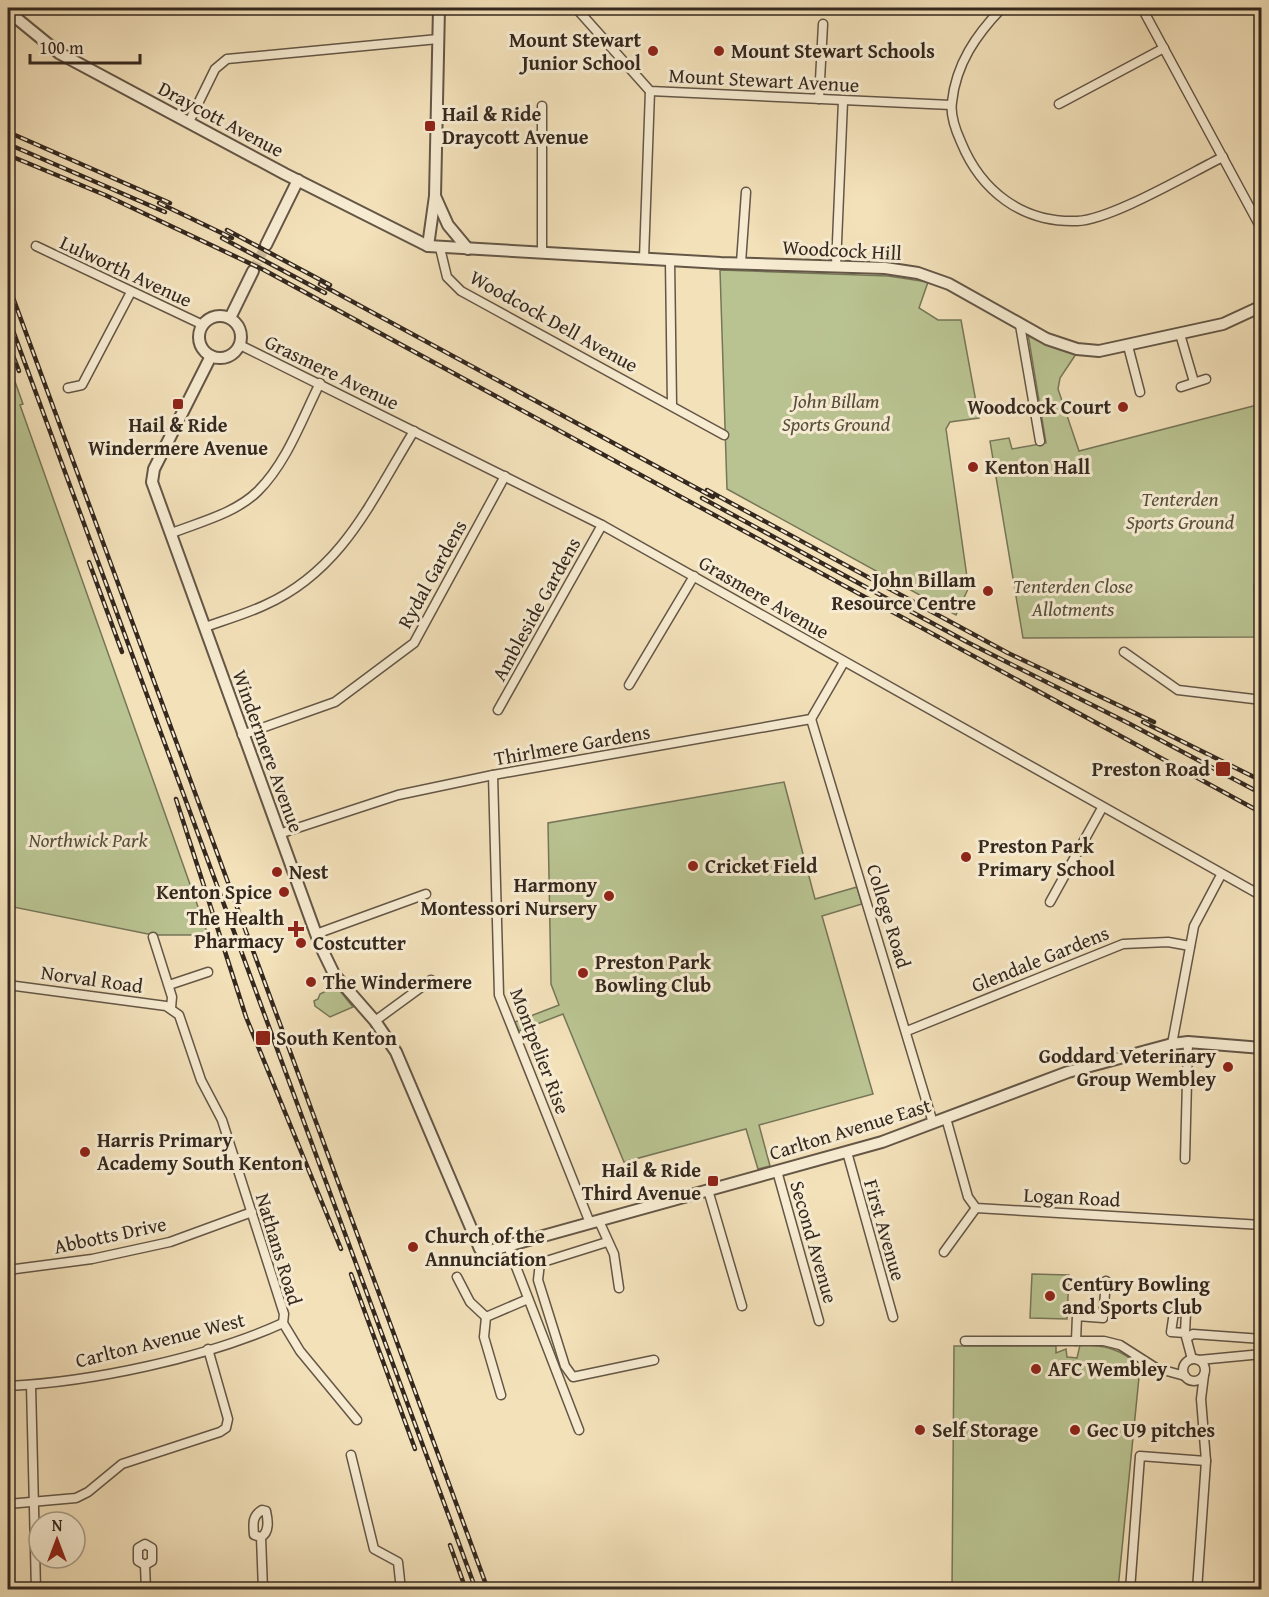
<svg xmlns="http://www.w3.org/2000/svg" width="1269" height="1597" font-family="'Gentium Book Plus',serif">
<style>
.green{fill:#b9c391;stroke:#767658;stroke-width:1.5}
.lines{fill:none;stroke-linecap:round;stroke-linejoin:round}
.tertiary-tunnel{stroke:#cdbc9b;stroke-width:10;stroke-dasharray:10 5;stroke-linecap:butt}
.minor-casing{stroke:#645646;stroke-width:11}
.tertiary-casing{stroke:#645646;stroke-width:14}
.minor{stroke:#f7ecd2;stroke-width:8}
.tertiary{stroke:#f7ecd2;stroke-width:10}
.rail-casing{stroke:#34281f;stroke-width:4.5}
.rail{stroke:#f7ecd2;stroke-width:2;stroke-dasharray:7;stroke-linecap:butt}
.poi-dot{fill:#8f2418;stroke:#f7ecd2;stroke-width:2}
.labels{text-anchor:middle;stroke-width:6;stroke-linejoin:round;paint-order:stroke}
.poi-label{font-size:20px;font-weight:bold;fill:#34281f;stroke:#f7ecd2;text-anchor:start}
.street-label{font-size:20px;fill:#34281f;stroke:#f7ecd2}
.park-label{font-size:20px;font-style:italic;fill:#554f3c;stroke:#f7ecd2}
</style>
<rect width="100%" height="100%" fill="#f3e1ba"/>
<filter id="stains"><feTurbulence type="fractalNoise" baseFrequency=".00333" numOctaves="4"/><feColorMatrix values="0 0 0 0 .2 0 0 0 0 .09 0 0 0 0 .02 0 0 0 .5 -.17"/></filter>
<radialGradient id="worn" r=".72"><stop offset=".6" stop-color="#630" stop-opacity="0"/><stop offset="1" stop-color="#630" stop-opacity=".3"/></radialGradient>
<g class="green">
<polygon points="720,270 888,276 928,282 919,308 938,320 961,320 979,418 950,422 946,429 967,577 974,576 956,615 727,489"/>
<polygon points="1028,334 1076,354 1060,378 1058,389 1079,451 1261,404 1262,553 1254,586 1255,637 1023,638 990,441 1009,438 1012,449 1046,443"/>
<polygon points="8,362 23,404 20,405 208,935 153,935 8,906"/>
<polygon points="784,782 815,899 857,887 862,904 822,916 873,1094 759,1125 770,1166 758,1169 746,1129 624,1162 563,1014 519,1031 515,1022 559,1005 551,984 548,823"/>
<polygon points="336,986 353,1007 330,1017 315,1006 314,1001 318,999 320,994"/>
<polygon points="1032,1274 1069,1275 1067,1319 1030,1318"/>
<path d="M1080 1345C1105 1345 1122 1349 1140 1367L1118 1589 952 1590 954 1346H1056V1353L1066 1349 1067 1357 1077 1358Z"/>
</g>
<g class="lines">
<polyline class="tertiary-tunnel" points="253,271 266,245"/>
<g class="minor-casing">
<g id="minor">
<polyline points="576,8 650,91 951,105"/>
<path d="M1002 8C976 35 956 64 952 102 950 114 956 131 961 142 981 191 1022 223 1077 221 1111 220 1190 173 1223 157"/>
<polyline points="1142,8 1262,230"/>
<polyline points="819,99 823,24"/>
<polyline points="1059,104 1164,48"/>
<polyline points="542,106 542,253"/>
<polyline points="189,122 215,69 227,59 438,39"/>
<polyline points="36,246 203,325"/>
<polyline points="440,248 447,277 461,291 724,435"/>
<polyline points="644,258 650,91"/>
<polyline points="670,260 672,405"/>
<polyline points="741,263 746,192"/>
<polyline points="836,266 843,101"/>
<polyline points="1020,325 1040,441"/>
<polyline points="1180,334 1194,382"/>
<polyline points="240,345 602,525 1262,896"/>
<polyline points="1128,346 1140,392"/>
<polyline points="1181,387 1206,379"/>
<polyline points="68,388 82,385 131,292"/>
<path d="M172 533C200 522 236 513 258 491 287 462 302 419 320 383"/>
<path d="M205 627C225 620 246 614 265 605 343 570 372 499 414 431"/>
<polyline points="1124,652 1178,690 1262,700"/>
<polyline points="629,685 694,576"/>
<polyline points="498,710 602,525"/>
<polyline points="811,719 933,1123"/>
<polyline points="242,735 335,702 414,643 505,476"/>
<polyline points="493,775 499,995 590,1223"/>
<polyline points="279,834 398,795 493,775 811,719 844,662"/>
<polyline points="1050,902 1102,808"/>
<polyline points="316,934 426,894"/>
<polyline points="153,937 172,997 171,1008"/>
<polyline points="8,985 166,1006 179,1015 201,1080 222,1120 284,1314 283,1323 300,1351 357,1420"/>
<polyline points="169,985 208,972"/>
<polyline points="375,1021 431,980"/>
<polyline points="907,1031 1123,944 1168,942 1190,946"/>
<polyline points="1172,1044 1194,926 1221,875"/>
<polyline points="946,1118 968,1197 976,1208 1262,1225"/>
<polyline points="847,1152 893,1317"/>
<polyline points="1185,1159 1188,1042"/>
<polyline points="777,1171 819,1321"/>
<polyline points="708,1190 742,1306"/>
<polyline points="599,1221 614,1254 619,1288"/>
<polyline points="607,1242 540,1263 538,1280 565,1366 573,1377 654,1360"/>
<polyline points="508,1246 579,1430"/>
<polyline points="944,1252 976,1208"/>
<polyline points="8,1270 92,1259 170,1242 252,1212"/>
<polyline points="457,1277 470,1302 486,1317"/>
<polyline points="1185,1333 1171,1332 1174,1312 1186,1312 1185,1333 1192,1359"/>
<polyline points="1188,1337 1193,1334 1262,1339"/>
<polyline points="965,1341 1104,1341 1120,1345 1156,1368 1185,1376"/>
<polyline points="1076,1341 1077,1316 1103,1318 1106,1281"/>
<circle cx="1194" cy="1370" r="11"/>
<polyline points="1199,1360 1262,1354"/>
<polyline points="31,1385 36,1590"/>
<path d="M8 1386C91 1382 206 1358 283 1323"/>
<polyline points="501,1395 484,1337 486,1317 528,1299"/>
<polyline points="351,1455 374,1549 398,1562 401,1590"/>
<polyline points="8,1504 76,1498 88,1492 122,1464 220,1432 226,1428 228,1419 208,1349"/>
<path d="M261 1537 254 1535C253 1524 252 1516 262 1510L266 1511C268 1520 270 1532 261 1537L263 1590"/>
<polygon points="145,1544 152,1548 152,1561 145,1565 138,1561 138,1548"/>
<polyline points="145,1565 146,1590"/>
<polyline points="415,1589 416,1590"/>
<polyline points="1130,1590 1140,1456 1206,1461"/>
<polyline points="1197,1590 1206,1461 1201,1399 1204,1375"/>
</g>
</g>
<g class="tertiary-casing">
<g id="tertiary">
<polyline points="8,8 15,17 59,53 285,174 428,246 721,263 885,268 918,273 949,284 1047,339 1077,349 1099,351 1223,324 1262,306"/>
<polyline points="435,196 448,225 468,249"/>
<polyline points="266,245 298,180"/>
<polyline points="428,246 435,196 439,8"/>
<circle cx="220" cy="337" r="21"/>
<polyline points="230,318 253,271"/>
<polyline points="211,356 154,469 152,482 320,945 334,974 375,1021 396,1052 480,1249 489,1251 882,1142 1068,1072 1172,1044 1188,1042 1262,1048"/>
</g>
</g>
<use href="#minor" class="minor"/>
<use href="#tertiary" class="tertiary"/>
<g class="rail-casing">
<g id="rail">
<polyline points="8,132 170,203"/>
<polyline points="8,144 165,212"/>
<polyline points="8,155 105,195 264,270 1262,813"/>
<polyline points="159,203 232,238"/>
<polyline points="227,230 330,285"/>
<polyline points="222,238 325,293"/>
<polyline points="8,284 488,1590"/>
<polyline points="320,284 713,497"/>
<polyline points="8,317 476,1590"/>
<polyline points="8,343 19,371"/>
<polyline points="707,490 1008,653 1154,722"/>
<polyline points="702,498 967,642 1130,724 1262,794"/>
<polyline points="89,562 122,652"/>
<polyline points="1143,722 1262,781"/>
<polyline points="176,799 246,1017 341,1249"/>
<polyline points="351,1274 415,1449"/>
<polyline points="450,1545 466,1590"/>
</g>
</g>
<use href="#rail" class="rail"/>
</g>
<g class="poi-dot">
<circle cx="653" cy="51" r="6"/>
<circle cx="719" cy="51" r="6"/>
<rect x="424" y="120" width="12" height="12" rx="3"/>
<rect x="172" y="398" width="12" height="12" rx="3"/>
<circle cx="1123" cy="407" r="6"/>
<circle cx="973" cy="467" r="6"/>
<circle cx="988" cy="591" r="6"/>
<rect x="1215" y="761" width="16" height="16" rx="3"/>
<circle cx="966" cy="857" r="6"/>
<circle cx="693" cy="866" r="6"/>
<circle cx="277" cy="872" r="6"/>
<circle cx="284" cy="892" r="6"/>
<circle cx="609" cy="896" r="6"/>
<path d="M293 920h6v6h6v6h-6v6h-6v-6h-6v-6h6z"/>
<circle cx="301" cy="943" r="6"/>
<circle cx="583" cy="973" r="6"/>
<circle cx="311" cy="982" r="6"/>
<rect x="255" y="1030" width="16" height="16" rx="3"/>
<circle cx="1228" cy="1067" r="6"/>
<circle cx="85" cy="1152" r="6"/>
<rect x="707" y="1175" width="12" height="12" rx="3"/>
<circle cx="413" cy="1247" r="6"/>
<circle cx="1050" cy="1296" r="6"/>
<circle cx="1036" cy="1369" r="6"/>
<circle cx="920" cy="1430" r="6"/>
<circle cx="1075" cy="1430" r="6"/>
</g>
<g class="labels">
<g class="poi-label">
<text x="641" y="47" text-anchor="end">Mount Stewart<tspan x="641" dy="23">Junior School</tspan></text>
<text x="731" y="58">Mount Stewart Schools</text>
<text x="442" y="121">Hail &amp; Ride<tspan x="442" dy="23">Draycott Avenue</tspan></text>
<text x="1111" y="414" text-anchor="end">Woodcock Court</text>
<text x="178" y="432" text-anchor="middle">Hail &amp; Ride<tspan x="178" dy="23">Windermere Avenue</tspan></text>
<text x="985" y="474">Kenton Hall</text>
<text x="976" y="587" text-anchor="end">John Billam<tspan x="976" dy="23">Resource Centre</tspan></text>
<text x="1210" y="776" text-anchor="end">Preston Road</text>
<text x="978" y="853">Preston Park<tspan x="978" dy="23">Primary School</tspan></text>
<text x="705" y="873">Cricket Field</text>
<text x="289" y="879">Nest</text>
<text x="597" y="892" text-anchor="end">Harmony<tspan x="597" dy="23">Montessori Nursery</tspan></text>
<text x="272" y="899" text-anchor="end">Kenton Spice</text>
<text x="284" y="925" text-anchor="end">The Health<tspan x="284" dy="23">Pharmacy</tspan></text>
<text x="313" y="950">Costcutter</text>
<text x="595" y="969">Preston Park<tspan x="595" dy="23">Bowling Club</tspan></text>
<text x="323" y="989">The Windermere</text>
<text x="276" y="1045">South Kenton</text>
<text x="1216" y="1063" text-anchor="end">Goddard Veterinary<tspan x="1216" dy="23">Group Wembley</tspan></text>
<text x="97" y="1147">Harris Primary<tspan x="97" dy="23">Academy South Kenton</tspan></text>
<text x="701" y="1177" text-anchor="end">Hail &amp; Ride<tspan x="701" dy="23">Third Avenue</tspan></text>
<text x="425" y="1243">Church of the<tspan x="425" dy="23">Annunciation</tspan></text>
<text x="1062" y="1291">Century Bowling<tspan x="1062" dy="23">and Sports Club</tspan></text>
<text x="1048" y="1376">AFC Wembley</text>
<text x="932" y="1437">Self Storage</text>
<text x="1087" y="1437">Gec U9 pitches</text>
</g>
<g class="street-label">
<text transform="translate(764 80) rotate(3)" y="7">Mount Stewart Avenue</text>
<text transform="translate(221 119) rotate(28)" y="7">Draycott Avenue</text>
<text transform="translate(842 250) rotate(3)" y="7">Woodcock Hill</text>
<text transform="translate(126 271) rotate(25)" y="7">Lulworth Avenue</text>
<text transform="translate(554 321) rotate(29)" y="7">Woodcock Dell Avenue</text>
<text transform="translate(332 372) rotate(26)" y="7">Grasmere Avenue</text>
<text transform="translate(432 574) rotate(-61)" y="7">Rydal Gardens</text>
<text transform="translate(764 597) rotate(30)" y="7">Grasmere Avenue</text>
<text transform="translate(536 609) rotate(-61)" y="7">Ambleside Gardens</text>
<text transform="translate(572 745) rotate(-10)" y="7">Thirlmere Gardens</text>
<text transform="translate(268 751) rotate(70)" y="7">Windermere Avenue</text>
<text transform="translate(889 916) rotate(73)" y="7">College Road</text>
<text transform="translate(1040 959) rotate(-22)" y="7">Glendale Gardens</text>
<text transform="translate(92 979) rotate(8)" y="7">Norval Road</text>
<text transform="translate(540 1051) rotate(69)" y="7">Montpelier Rise</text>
<text transform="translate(850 1129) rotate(-17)" y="7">Carlton Avenue East</text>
<text transform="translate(1072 1197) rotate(3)" y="7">Logan Road</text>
<text transform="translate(885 1230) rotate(74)" y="7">First Avenue</text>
<text transform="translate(110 1235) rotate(-12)" y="7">Abbotts Drive</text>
<text transform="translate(814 1242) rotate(74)" y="7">Second Avenue</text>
<text transform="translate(279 1249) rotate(73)" y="7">Nathans Road</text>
<text transform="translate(160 1340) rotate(-14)" y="7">Carlton Avenue West</text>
</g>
<g class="park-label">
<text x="836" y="408">John Billam<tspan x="836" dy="23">Sports Ground</tspan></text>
<text x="1180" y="506">Tenterden<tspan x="1180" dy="23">Sports Ground</tspan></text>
<text x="1073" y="593">Tenterden Close<tspan x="1073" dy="23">Allotments</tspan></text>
<text x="88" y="847">Northwick Park</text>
</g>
</g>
<rect width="1269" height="1597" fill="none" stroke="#f3e1ba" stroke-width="30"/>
<rect x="9" y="9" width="1251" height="1579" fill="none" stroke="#34281f" stroke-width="3"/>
<rect x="15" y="15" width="1239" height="1567" fill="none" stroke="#34281f" stroke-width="1.5"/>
<g transform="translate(57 1540)"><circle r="28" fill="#f7ecd2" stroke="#a99e8a" stroke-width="1.5"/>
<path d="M0-4.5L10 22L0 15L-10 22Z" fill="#8f2418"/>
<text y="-9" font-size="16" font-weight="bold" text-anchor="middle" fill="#34281f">N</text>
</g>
<path d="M30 54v9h110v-9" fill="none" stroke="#34281f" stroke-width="3"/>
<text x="39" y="54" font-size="18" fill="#34281f" stroke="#f7ecd2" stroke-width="4.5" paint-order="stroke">100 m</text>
<rect width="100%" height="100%" filter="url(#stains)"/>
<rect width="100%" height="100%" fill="url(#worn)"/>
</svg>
